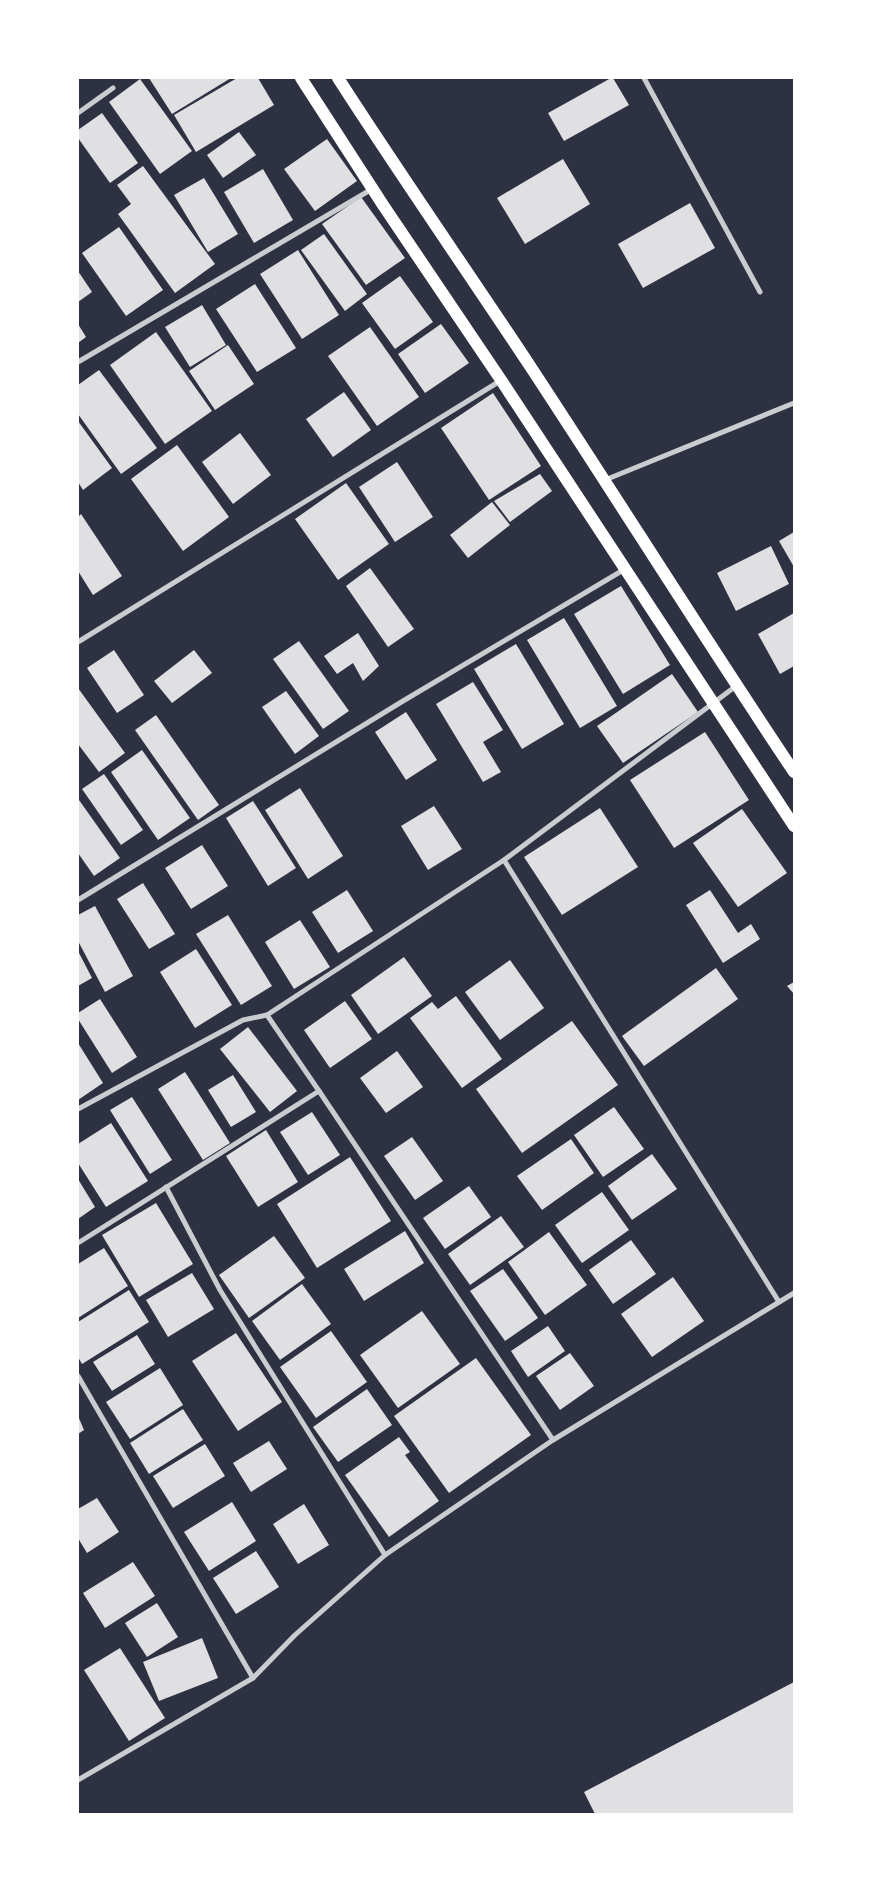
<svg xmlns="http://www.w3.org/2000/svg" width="872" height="1892" font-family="'Roboto Serif',serif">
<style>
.building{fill:#e0e0e3}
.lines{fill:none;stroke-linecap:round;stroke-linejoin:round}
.minor{stroke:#caccd0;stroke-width:5}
.primary{stroke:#fff;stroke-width:12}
</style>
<rect width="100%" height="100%" fill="#2d3142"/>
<g class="building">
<polygon points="149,78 231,78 172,114"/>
<polygon points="237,78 258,78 274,105 196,152 174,115"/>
<polygon points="611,78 613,78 629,105 564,141 548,113"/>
<polygon points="140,79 192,151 160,174 109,102"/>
<polygon points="102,113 138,163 110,183 78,138 78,130"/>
<polygon points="239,132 256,155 223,178 207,155"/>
<polygon points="327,139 357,181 315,211 284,169"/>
<polygon points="563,159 590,204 525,244 497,198"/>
<polygon points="143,166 215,264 175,293 118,214 131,204 117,185"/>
<polygon points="263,169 293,220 254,243 224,192"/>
<polygon points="204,178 238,234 208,252 174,195"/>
<polygon points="361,197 405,258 366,285 322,224"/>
<polygon points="690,203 715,248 643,288 618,244"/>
<polygon points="119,227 163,290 126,316 82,253"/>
<polygon points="324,234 367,294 345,311 301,250"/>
<polygon points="298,250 339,315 302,339 260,274"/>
<polygon points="78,271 92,292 78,302"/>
<polygon points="400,276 433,322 395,349 362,303"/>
<polygon points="255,284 296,348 257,372 216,309"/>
<polygon points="202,305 226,345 190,367 165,327"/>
<polygon points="78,324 86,337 78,343"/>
<polygon points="441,324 469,363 425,393 398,354"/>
<polygon points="370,327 419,397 377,426 328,356"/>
<polygon points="156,332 212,411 165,444 110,365"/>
<polygon points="228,345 254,384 215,410 189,371"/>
<polygon points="99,370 157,448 121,474 78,414 78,385"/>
<polygon points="344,392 371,430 333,457 306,419"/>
<polygon points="493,393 541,466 489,500 441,428"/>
<polygon points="78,421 112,468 83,490 78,482"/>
<polygon points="240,433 271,475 233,504 202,462"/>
<polygon points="177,445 229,517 183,551 131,479"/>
<polygon points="397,462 433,517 395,542 359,487"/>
<polygon points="540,474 552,491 510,522 494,501"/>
<polygon points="346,483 389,544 338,580 295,519"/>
<polygon points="492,502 510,525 468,558 450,535"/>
<polygon points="81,514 122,576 93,595 78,571 78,517"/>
<polygon points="794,532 794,567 779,541"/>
<polygon points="771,546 789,584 736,611 717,573"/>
<polygon points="370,568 414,629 388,647 346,586"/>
<polygon points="621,586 670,665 623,694 574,614"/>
<polygon points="794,613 794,666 780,674 758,634"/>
<polygon points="564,618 617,706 580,728 527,640"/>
<polygon points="358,633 379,666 363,681 353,663 337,674 324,656"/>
<polygon points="299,641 349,711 323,729 273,659"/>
<polygon points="516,644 564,724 522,749 474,669"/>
<polygon points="114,650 144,695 117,713 87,668"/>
<polygon points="194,650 212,673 172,703 154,681"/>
<polygon points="672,674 698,712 623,763 597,726"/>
<polygon points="473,682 503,730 483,742 501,772 483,782 436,704"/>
<polygon points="78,688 125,753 99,772 78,744"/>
<polygon points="286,691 319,736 295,754 262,707"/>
<polygon points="406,712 437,760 406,780 375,732"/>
<polygon points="156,715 219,805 198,820 135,730"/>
<polygon points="705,732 749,800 674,848 630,780"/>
<polygon points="142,750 190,818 158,840 111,772"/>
<polygon points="104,774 143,830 121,845 82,789"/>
<polygon points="300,788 343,856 308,879 265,810"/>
<polygon points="79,800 120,858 94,876 78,853 78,802"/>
<polygon points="253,801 296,868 268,886 226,818"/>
<polygon points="434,806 462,849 428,870 401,826"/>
<polygon points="600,808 638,867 562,915 524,857"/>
<polygon points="742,809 787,873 738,907 693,843"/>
<polygon points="202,845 228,886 191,909 165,868"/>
<polygon points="143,883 175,934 149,949 117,899"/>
<polygon points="347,890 373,931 338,953 312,912"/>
<polygon points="710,890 738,933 751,924 760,939 723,963 686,905"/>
<polygon points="95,906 133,976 105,992 78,941 78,915"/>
<polygon points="228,915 272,986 241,1005 196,934"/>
<polygon points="300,920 330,967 294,989 265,942"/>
<polygon points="196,949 232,1005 195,1028 160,972"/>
<polygon points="78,951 92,978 78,986"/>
<polygon points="404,957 432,996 378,1034 351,995"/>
<polygon points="510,960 544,1008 500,1040 465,992"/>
<polygon points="716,968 738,999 644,1066 622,1036"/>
<polygon points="794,982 794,994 787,986"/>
<polygon points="456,996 502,1059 462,1088 410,1018 432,1002 438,1009"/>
<polygon points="100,999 137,1057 112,1073 78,1019 78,1013"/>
<polygon points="345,1001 372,1039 330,1068 304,1030"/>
<polygon points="572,1021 618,1085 522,1153 476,1089"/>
<polygon points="248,1027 297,1091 270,1112 220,1049"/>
<polygon points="78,1043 103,1083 78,1100"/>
<polygon points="397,1051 423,1087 386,1113 360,1078"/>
<polygon points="185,1072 230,1143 203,1160 158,1089"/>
<polygon points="233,1075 256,1112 231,1127 208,1090"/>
<polygon points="132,1097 172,1160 150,1174 110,1110"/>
<polygon points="614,1107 644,1149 603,1177 574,1135"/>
<polygon points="312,1112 340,1155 308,1175 280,1132"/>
<polygon points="111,1123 148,1181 106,1207 78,1163 78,1144"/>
<polygon points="266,1130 298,1182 258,1207 226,1156"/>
<polygon points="412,1137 443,1181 415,1200 384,1156"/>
<polygon points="571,1139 594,1173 542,1210 517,1176"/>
<polygon points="652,1154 677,1189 632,1220 608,1186"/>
<polygon points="350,1157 391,1221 317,1268 277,1204"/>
<polygon points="78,1179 95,1207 78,1219"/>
<polygon points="469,1186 491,1217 445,1249 423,1218"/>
<polygon points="602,1192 629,1230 582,1263 555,1225"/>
<polygon points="156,1203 193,1264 139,1297 102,1235"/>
<polygon points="501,1216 524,1247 470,1285 448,1254"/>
<polygon points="405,1231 424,1263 364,1301 344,1269"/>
<polygon points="549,1232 587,1285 545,1315 508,1262"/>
<polygon points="274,1236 305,1278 249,1318 219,1275"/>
<polygon points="631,1240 656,1274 613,1304 589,1270"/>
<polygon points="104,1248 128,1286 78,1318 78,1264"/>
<polygon points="503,1269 538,1318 505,1341 470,1291"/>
<polygon points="192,1273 214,1309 168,1337 146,1300"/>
<polygon points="673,1277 704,1321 652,1357 621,1314"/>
<polygon points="302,1284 331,1324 280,1360 252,1321"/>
<polygon points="129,1290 149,1322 82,1364 78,1357 78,1322"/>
<polygon points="422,1311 460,1364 398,1408 360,1355"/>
<polygon points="548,1326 565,1351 528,1377 511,1351"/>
<polygon points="331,1331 367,1382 316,1418 280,1367"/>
<polygon points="236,1333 282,1402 238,1431 192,1361"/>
<polygon points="137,1335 155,1364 112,1391 93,1362"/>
<polygon points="570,1353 594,1386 560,1410 536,1376"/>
<polygon points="476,1358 531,1435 449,1493 394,1416"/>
<polygon points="160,1368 183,1405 130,1439 106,1402"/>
<polygon points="367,1389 392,1425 338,1462 313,1427"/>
<polygon points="183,1409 203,1440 149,1474 130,1443"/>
<polygon points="78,1416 84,1430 78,1434"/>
<polygon points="399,1437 410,1452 405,1455 439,1501 389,1537 345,1475"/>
<polygon points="269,1441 287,1469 251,1492 233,1463"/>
<polygon points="205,1444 225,1476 173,1508 153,1476"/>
<polygon points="97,1498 119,1532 87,1553 78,1538 78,1509"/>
<polygon points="232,1502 256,1541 209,1571 184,1532"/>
<polygon points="304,1504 329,1545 298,1564 273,1524"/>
<polygon points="256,1551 279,1587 236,1614 213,1578"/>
<polygon points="133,1562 155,1596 105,1628 83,1593"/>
<polygon points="157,1603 178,1637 147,1657 125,1623"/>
<polygon points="202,1638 218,1678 159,1701 143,1662"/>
<polygon points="120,1648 165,1718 129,1741 84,1670"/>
<polygon points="794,1682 794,1814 595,1814 584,1792"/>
</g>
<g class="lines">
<g class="minor">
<polyline points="644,78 760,292"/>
<polyline points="78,113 113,88"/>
<polyline points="78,362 372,189"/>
<polyline points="605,480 794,403"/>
<polyline points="78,642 500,381"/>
<polyline points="504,860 779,1302"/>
<polyline points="78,900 403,701 625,569"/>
<polyline points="319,1091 553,1440"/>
<polyline points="78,1109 243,1020 267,1015 504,860 736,686"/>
<polyline points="166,1187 220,1290 385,1555"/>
<polyline points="78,1243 319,1091 267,1015"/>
<polyline points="78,1376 253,1678"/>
<polyline points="78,1780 253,1678 295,1635 385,1555 553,1440 794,1293"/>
</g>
<g class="primary">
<polyline points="301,78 383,205 501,380 794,826"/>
<path d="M338 78C401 176 468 272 532 369 620 503 705 639 794 772"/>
</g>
</g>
<rect width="872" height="1892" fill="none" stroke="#ffffff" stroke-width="158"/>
</svg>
